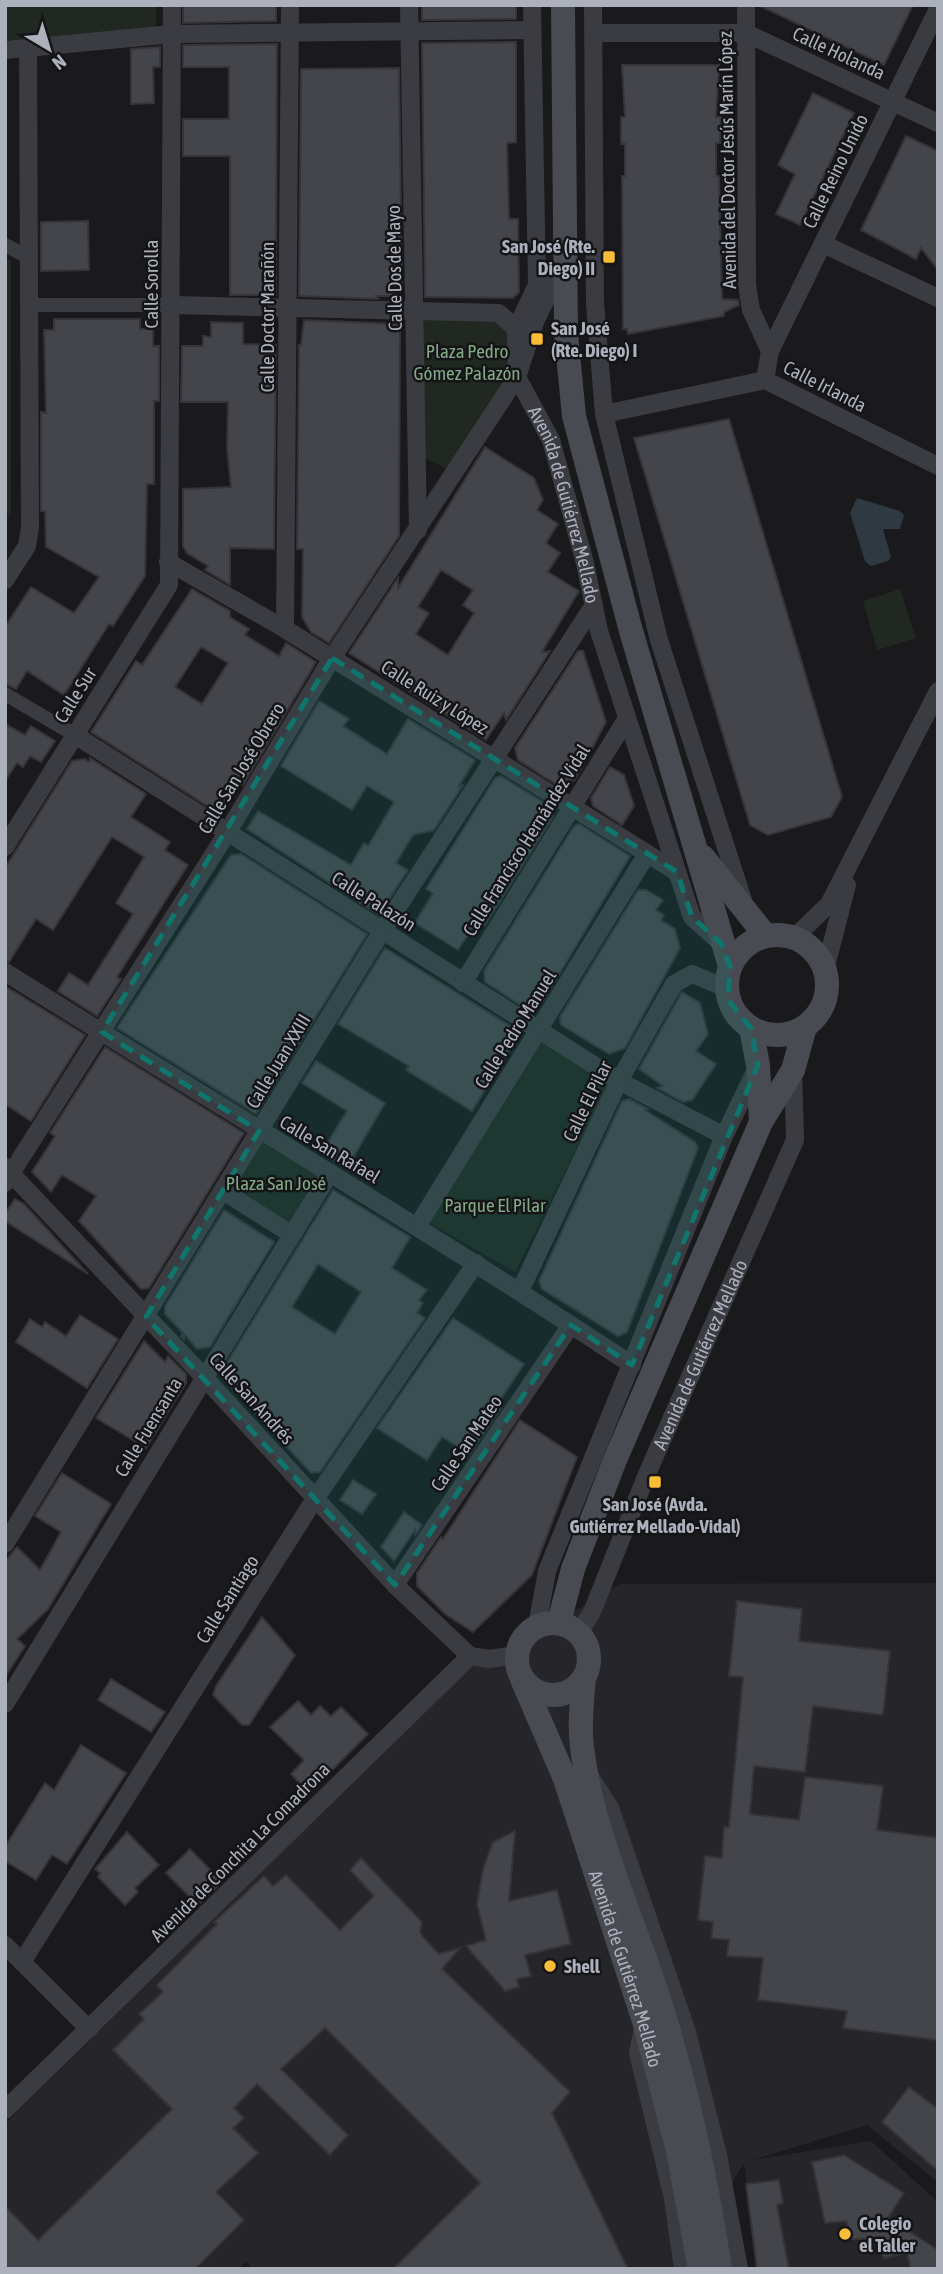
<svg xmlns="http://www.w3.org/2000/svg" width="943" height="2274" font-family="'Asap Condensed',sans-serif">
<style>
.built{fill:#26262a}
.green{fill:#202821}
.water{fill:#2f3942}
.building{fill:#44454a;stroke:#343439;stroke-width:2;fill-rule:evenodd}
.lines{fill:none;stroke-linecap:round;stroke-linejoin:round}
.pedestrian{stroke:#3b3c42;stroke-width:14}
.minor{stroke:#3b3c42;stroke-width:18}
.secondary{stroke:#494b52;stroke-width:24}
.marked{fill:#0f766e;fill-opacity:0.2;stroke:#0f766e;stroke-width:5;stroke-dasharray:14 9;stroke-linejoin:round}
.poi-dot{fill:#f8bc37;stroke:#151518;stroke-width:2.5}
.labels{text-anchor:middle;stroke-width:5;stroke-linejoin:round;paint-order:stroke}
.street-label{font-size:19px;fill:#acb1bc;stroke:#151518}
.poi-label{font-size:19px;font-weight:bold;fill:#acb1bc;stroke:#151518;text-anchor:start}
.park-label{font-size:19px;fill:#83a886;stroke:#151518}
</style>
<rect width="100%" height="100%" fill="#1a1a1d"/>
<polygon class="built" points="938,1583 938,2182 867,2125 752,2160 871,2141 938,2202 938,2269 757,2269 744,2163 680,2269 253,2269 246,2261 238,2269 5,2269 5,2124 472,1664 520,1643 620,1584"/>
<g class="green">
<polygon points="5,5 156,5 156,34 5,40"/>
<polygon points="5,258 11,261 11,516 5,513"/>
<polygon points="416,311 499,313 516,329 517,377 455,473 417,454"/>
<polygon points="900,589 916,638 877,650 863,601"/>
<polygon points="540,1040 609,1084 515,1272 428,1222"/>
<polygon points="260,1131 330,1173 291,1234 223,1191"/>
</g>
<polygon class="water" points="857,498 900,511 904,515 900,529 883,529 891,557 888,561 871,566 865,561 850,513"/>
<g class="building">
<polygon points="183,5 276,5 276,21 183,23"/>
<polygon points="422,5 516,5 516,19 422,20"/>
<polygon points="758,5 913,5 884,65"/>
<polygon points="516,42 516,142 507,143 509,219 518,219 519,292 513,298 425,297 422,43"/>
<polygon points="277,44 276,295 230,295 230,156 183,156 183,119 229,119 229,67 183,67 183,45"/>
<polygon points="160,47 160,67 153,67 154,103 131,104 131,49"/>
<polygon points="622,65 719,65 716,117 721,117 720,143 716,143 716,176 719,176 722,299 738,300 739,305 724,312 724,316 628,334 627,329 623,329 622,176 625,176 625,144 621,144 621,117 625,117"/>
<polygon points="399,68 402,288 395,296 376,296 378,299 299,296 301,69"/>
<polygon points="813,93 854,113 800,225 776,214 795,174 778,165"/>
<polygon points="906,136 938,151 938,270 921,248 916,259 861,230"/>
<polygon points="88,221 89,270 41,271 41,222"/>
<polygon points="54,319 140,319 140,329 153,329 153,346 159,346 159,401 154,401 154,484 147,484 145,576 113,626 109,624 64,695 27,671 16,689 5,684 5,627 31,587 74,613 99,577 46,547 45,511 41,511 41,412 46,413 44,330 54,330"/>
<polygon points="304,320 400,324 399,536 329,643 311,632 302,617 303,549 297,549 299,345 301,345"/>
<polygon points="211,322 243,323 243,344 276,345 274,549 230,548 230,585 205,570 208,566 187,553 183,546 183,489 231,487 227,448 228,402 181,402 182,346 203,346 203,336 211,337"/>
<polygon points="729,419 842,797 831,817 768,835 750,825 634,438"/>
<path d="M485 447 534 478 543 500 537 510 558 524 546 543 560 553 548 572 579 591 542 652 550 651 506 720 504 713 486 740 349 653 398 578V588ZM441 570 473 590 463 605 474 613 448 655 416 634 429 613 418 607Z"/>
<path d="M192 589 230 611V617L249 629 245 635 279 656 286 643 316 662 243 785 240 783 220 814 91 732 136 661 142 665ZM201 647 228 663 202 704 175 687Z"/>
<polygon points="578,651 583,651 606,722 575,780 557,785 518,760 515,748"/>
<polygon points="319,701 349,719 343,726 387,754 408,719 475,760 459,786 463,785 434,830 413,835 396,863 408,870 379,915 247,829 258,811 351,865 364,843 368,846 394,802 367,786 352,810 281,766"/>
<polygon points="5,724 25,735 31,726 55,741 41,762 30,756 23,767 17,763 5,781"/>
<polygon points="90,758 146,794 131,817 170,842 165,850 188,865 117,977 121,979 97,1016 58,991 69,973 88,985 133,914 116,903 144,857 127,846 112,837 53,930 36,919 9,962 5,961 5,868 72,761 84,759 90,762"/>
<polygon points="610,767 624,775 634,806 622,825 593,806 591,798"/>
<polygon points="501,776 551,807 553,817 485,925 477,921 458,950 415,923 433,893 426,889 495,778"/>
<polygon points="579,824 630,856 543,1001 528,1010 485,982 484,971 574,826"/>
<polygon points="241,854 367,934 256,1114 117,1028 231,855"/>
<polygon points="638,890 646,890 663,900 656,910 664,915 661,920 675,929 680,948 625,1048 609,1054 561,1025 560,1017"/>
<polygon points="385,948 520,1032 472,1111 406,1070 409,1066 338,1024"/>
<polygon points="5,986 85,1035 31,1121 5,1104"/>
<polygon points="682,992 700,1003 708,1034 696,1051 716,1064 692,1100 683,1102 657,1088 663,1086 639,1069"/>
<polygon points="105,1047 244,1133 149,1288 141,1289 79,1221 96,1196 62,1175 51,1192 32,1172 55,1136 50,1133"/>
<polygon points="316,1061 385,1103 347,1168 321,1153 347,1111 302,1083"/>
<polygon points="629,1099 648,1109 645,1110 695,1142 698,1148 627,1332 618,1336 542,1289 539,1281 622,1101"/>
<path d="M333 1190 410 1237 392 1268 427 1290 419 1300 423 1303 417 1313 425 1318 320 1472 311 1473 220 1374ZM318 1264 361 1292 335 1334 292 1307Z"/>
<polygon points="15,1199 24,1204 88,1274 5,1221 5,1214"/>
<polygon points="224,1210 274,1242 210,1347 197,1349 184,1334 184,1339 181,1336 183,1333 165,1314 165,1306"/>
<polygon points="80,1315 118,1339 87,1388 16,1342 30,1319 42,1327 45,1322 66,1336"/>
<polygon points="453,1318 524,1364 497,1405 501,1408 470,1454 442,1437 427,1460 377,1428"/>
<polygon points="144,1341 165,1362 168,1356 186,1374 186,1383 146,1448 96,1418"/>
<polygon points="520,1420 577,1457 532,1575 473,1632 445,1614 417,1586 417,1573 441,1537 443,1539"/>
<polygon points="62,1473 111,1504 48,1609 17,1639 25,1646 5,1677 5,1561 17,1547 40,1570 61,1532 35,1516"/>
<polygon points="353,1480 376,1494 362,1514 340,1500"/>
<polygon points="404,1512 422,1525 415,1535 415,1530 394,1561 381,1547"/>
<polygon points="737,1601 802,1609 799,1641 890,1651 883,1715 813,1706 805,1772 754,1766 750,1814 799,1820 805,1777 883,1786 877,1830 938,1838 938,2040 843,2028 847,2011 758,2000 763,1958 727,1956 729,1940 711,1938 713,1922 698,1920 705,1856 722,1858 724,1827 729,1827 743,1677 729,1676"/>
<polygon points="262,1617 295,1655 249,1725 242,1725 213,1695 216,1686"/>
<polygon points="111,1679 165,1712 151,1732 98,1700"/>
<polygon points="298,1701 311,1715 320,1706 331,1716 341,1707 368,1734 309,1793 291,1774 304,1760 270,1727"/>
<polygon points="81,1745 126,1773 67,1864 52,1855 36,1880 5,1861 5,1847 45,1783 54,1790"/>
<polygon points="515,1831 509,1901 557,1890 571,1944 525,1955 531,1976 517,1979 519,1987 505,1991 466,1946 486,1940 477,1904 483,1869 493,1842"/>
<polygon points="127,1832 159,1865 135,1888 138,1892 125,1905 98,1877 100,1873 95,1869"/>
<polygon points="190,1849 222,1882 198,1905 166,1873"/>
<polygon points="361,1858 422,1922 420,1932 423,1937 439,1954 460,1948 442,1969 570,2092 552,2113 628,2269 393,2269 480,2183 325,2028 281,2069 348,2135 330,2155 257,2084 234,2108 244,2118 233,2128 258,2153 216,2192 244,2220 195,2269 5,2269 5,2206 38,2240 172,2109 113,2050 144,2019 139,2014 163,1992 157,1985 217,1924 214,1922 264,1876 273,1886 286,1875 340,1930 374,1896 350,1870"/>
<polygon points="909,2087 938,2109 938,2171 882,2122"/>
<polygon points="844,2155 904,2193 888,2218 938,2250 938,2269 911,2269 907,2253 884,2258 877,2239 852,2239 846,2221 825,2223 812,2162"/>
<polygon points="779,2180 783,2203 777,2205 789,2269 757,2269 746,2184"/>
</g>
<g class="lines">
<g class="pedestrian">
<polyline points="5,245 30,258"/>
<polyline points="30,305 172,305"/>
<polyline points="5,694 75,735"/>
</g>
<g class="minor">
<polyline points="409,5 418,530"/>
<path id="s1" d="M532 5 537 285 516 329 517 377 551 440 585 563 599 631 692 917 721 943"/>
<polyline points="593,5 595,304 604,414 659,640 743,900"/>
<polyline points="746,5 747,285 751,310 770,351"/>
<polyline points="594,33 746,33 938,123"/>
<polyline points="5,50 172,34 532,30"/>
<polyline points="823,244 938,298"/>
<polyline points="172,305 499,313 516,329"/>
<polyline points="765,380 770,351 938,9"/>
<polyline points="604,414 765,380 938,466"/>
<polyline points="168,562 285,629 677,872"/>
<polyline points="5,580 27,546 30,527 28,48"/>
<polyline points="285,629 290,5"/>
<polyline points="75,735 619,1081 724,1136"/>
<polyline points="5,847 169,585 172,5"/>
<polyline points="795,937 829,904 938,691"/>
<polyline points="825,970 847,885"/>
<path d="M5 972C214 1103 426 1229 632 1365"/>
<polyline points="463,983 626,720"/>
<polyline points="5,1167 203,1376 395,1585 470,1656"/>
<polyline points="5,1183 227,833 332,658 517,377 535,322 563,263"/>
<polyline points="223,1191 291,1234"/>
<polyline points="418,1225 647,854"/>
<polyline points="520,1291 619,1081 674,984 692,974 726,988"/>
<polyline points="5,1544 382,931 594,605"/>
<polyline points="395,1585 571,1325"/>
<polyline points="537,1626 547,1571 724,1136 757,1068"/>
<path id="s2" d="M579 1633 592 1612 647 1474 795 1140 793 1070"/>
<polyline points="5,1704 330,1173"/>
<polyline points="593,1781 610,1808 687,2032 718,2155 739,2269"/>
<polyline points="5,1945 89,2029"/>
<polyline points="22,1962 309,1508 476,1263"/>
<polyline points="643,2028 638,2053 673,2198 683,2269"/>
<polyline points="5,2110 470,1656 489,1659 516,1655"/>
</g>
<g class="secondary">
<polyline points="563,5 566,334 574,416 631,631 730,966"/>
<polyline points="703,857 765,935"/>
<circle cx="777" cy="985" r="50"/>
<polyline points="751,1028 758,1065 761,1122"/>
<polyline points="559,1622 573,1569 615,1460 761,1122 793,1070 805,1027"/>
<circle cx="553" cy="1659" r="36"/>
<path d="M584 1678C582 1701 579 1725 582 1747 593 1840 638 1927 664 2015 689 2098 707 2183 720 2269"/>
<path id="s3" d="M522 1679 565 1779 644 2021 678 2151 700 2269"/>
</g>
</g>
<path class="marked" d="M332 658 677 872 692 917 721 943 730 966 728 1000 751 1028 758 1065 632 1365 571 1325 395 1585 146 1317 259 1131 102 1032Z"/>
<g class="poi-dot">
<rect x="602" y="250" width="14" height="14" rx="3.5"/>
<rect x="530" y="332" width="14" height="14" rx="3.5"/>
<rect x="648" y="1475" width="14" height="14" rx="3.5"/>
<circle cx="550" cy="1966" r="7"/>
<circle cx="845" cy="2234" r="7"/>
</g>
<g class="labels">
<g class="street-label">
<text transform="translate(839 53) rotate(25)" y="7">Calle Holanda</text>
<text transform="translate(727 160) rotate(-91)" y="7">Avenida del Doctor Jesús Marín López</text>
<text transform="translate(835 171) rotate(-64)" y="7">Calle Reino Unido</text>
<text transform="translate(394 268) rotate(-91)" y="7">Calle Dos de Mayo</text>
<text transform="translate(151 284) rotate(-90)" y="7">Calle Sorolla</text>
<text transform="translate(267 317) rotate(-90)" y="7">Calle Doctor Marañón</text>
<text transform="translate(825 386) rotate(27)" y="7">Calle Irlanda</text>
<text dy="7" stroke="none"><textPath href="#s1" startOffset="514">Avenida de Gutiérrez Mellado</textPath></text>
<text transform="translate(75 695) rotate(-58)" y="7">Calle Sur</text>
<text transform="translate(435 697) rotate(32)" y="7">Calle Ruiz y López</text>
<text transform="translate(241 768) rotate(-59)" y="7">Calle San José Obrero</text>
<text transform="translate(526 840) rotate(-58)" y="7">Calle Francisco Hernández Vidal</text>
<text transform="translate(374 901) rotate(32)" y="7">Calle Palazón</text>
<text transform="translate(515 1029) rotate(-58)" y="7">Calle Pedro Manuel</text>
<text transform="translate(278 1061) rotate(-59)" y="7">Calle Juan XXIII</text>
<text transform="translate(587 1101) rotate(-64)" y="7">Calle El Pilar</text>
<text transform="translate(330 1149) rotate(31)" y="7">Calle San Rafael</text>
<text dy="7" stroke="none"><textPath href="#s2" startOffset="304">Avenida de Gutiérrez Mellado</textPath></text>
<text transform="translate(252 1398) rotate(48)" y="7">Calle San Andrés</text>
<text transform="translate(148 1427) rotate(-59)" y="7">Calle Fuensanta</text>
<text transform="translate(466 1443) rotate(-56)" y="7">Calle San Mateo</text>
<text transform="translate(227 1599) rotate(-58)" y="7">Calle Santiago</text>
<text transform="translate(240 1852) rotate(-45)" y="7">Avenida de Conchita La Comadrona</text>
<text dy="7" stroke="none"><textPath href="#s3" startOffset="308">Avenida de Gutiérrez Mellado</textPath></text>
</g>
<g class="poi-label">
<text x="595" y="253" text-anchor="end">San José (Rte.<tspan x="595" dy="22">Diego) II</tspan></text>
<text x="551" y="335">San José<tspan x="551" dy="22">(Rte. Diego) I</tspan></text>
<text x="655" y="1511" text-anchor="middle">San José (Avda.<tspan x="655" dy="22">Gutiérrez Mellado-Vidal)</tspan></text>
<text x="564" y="1973">Shell</text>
<text x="859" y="2230">Colegio<tspan x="859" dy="22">el Taller</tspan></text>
</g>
<g class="park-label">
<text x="467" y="358">Plaza Pedro<tspan x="467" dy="22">Gómez Palazón</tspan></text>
<text x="276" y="1190">Plaza San José</text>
<text x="495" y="1212">Parque El Pilar</text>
</g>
</g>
<rect width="943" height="2274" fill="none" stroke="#acb1bc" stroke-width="14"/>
<g transform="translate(49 49) rotate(142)" stroke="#151518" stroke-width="5" paint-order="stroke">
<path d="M0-5L12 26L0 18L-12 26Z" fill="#acb1bc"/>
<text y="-10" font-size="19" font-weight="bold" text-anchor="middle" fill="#acb1bc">N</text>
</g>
</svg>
